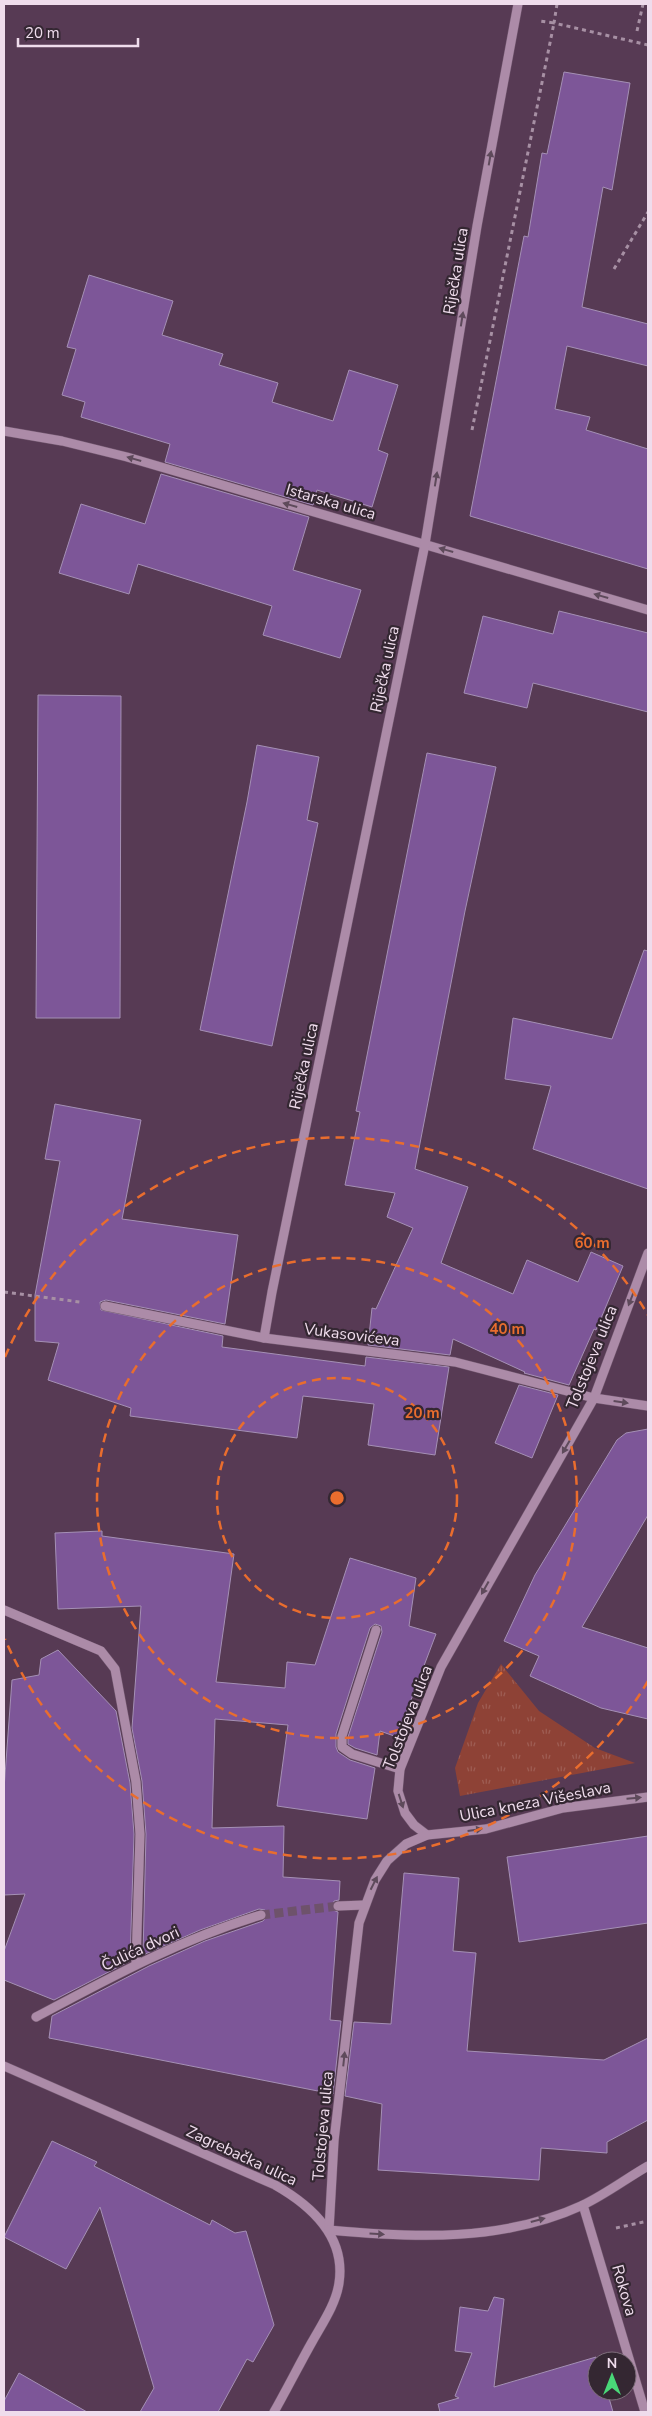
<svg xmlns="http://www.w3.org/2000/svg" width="652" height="2416" font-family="'Nunito Sans',sans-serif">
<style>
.grass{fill:url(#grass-tufts)}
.building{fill:#7d5698;stroke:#a590b5}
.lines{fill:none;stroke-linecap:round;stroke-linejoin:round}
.minor-tunnel{stroke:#6e526b;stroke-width:9;stroke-dasharray:9 4.5;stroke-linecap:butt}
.minor-casing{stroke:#72586f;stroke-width:10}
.path{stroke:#a790a4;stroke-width:3;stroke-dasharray:4 4;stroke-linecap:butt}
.minor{stroke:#ac8ba8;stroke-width:9}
.oneway{fill:#5e4a5b}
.ring{fill:none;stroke:#e96d2e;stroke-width:2.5;stroke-dasharray:9 6}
.labels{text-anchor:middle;stroke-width:4.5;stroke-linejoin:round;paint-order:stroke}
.street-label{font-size:16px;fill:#efdcec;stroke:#342732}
.centre{fill:#e96d2e;stroke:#342732;stroke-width:2.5}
.ring-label{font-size:15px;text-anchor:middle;font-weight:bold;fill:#e96d2e;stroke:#342732;stroke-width:4.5;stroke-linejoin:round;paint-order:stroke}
</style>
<defs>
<pattern id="grass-tufts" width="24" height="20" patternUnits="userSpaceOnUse" patternTransform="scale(1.25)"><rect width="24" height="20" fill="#8e4236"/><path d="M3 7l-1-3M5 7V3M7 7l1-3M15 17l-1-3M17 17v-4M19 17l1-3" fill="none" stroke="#9e5d53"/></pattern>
</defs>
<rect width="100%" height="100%" fill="#573a54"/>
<polygon class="grass" points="501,1664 539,1711 595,1748 635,1763 460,1796 455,1768 478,1703"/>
<g class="building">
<polygon points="564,72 630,83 612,190 603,187 582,307 648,324 648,366 567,346 555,409 590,417 586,430 648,449 648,569 470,516 524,236 528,237 542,153 547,154"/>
<polygon points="89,275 173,301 162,335 223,354 219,365 278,383 272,402 333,421 349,370 398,385 378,450 388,454 372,507 317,490 313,505 165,462 170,444 81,417 85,402 62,395 76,349 67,347"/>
<polygon points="161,474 309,517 293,570 361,590 340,658 263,635 272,606 138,564 129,594 59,573 81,504 145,524"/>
<polygon points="559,611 648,633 648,712 533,683 527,708 464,693 483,616 553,634"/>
<polygon points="38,695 121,696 120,1018 36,1018"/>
<polygon points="257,745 319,757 307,820 318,823 272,1046 200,1030 247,802"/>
<polygon points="427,753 496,767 465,911 415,1169 468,1187 441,1263 513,1294 527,1260 578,1282 591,1252 623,1266 596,1330 594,1329 569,1385 524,1373 525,1372 453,1339 450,1355 368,1345 372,1308 376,1309 413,1228 387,1217 395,1193 345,1185 360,1112 356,1111"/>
<polygon points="644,950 648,951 648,1189 533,1149 551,1086 505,1079 513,1018 612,1039"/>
<polygon points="55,1104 141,1120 122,1219 238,1235 225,1324 106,1300 100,1302 101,1310 223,1336 222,1347 365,1366 366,1357 449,1367 435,1455 368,1445 374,1404 303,1396 297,1438 130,1416 131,1408 48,1380 59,1343 35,1341 35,1295 60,1161 45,1159"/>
<polygon points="519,1385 558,1395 532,1458 495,1443"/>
<polygon points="648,1429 648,1515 582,1627 648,1648 648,1719 601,1708 530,1676 539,1656 504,1641 535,1575 617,1440 626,1433"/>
<polygon points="102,1531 102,1536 234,1554 216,1682 285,1688 287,1662 315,1665 350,1558 416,1578 409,1626 436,1634 397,1737 380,1731 377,1755 355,1748 348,1744 348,1737 382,1632 381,1626 375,1624 370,1628 336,1734 336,1747 338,1752 350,1760 375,1768 367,1819 277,1806 288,1725 215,1719 212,1828 284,1826 283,1877 340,1881 339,1900 334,1901 332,1906 333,1910 338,1912 330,2020 341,2021 333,2094 49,2038 52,2016 149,1966 205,1941 263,1921 267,1916 265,1910 259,1909 200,1930 143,1955 146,1834 142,1781 132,1728 141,1606 58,1609 55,1533"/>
<polygon points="58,1650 116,1711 130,1783 134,1834 130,1961 54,2000 4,1980 4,1951 25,1894 4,1895 4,1789 12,1680 39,1675 41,1659"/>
<polygon points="648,1836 648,1923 519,1942 507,1857"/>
<polygon points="404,1873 459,1878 453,1951 476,1953 467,2051 604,2060 648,2038 648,2120 607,2142 607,2153 541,2148 539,2180 378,2170 382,2104 345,2096 354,2022 391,2024"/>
<polygon points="52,2141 97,2162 94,2166 210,2225 212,2220 235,2233 246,2231 274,2325 253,2362 247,2359 218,2412 140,2412 154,2388 100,2207 66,2269 4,2237"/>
<polygon points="494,2297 504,2299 494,2387 596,2357 597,2391 607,2391 613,2412 440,2412 438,2404 459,2398 455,2396 472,2353 455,2351 460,2307 488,2311"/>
<polygon points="19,2373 87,2412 4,2412 4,2401"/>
</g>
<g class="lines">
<polyline class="minor-tunnel" points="261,1915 338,1906"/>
<g class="minor-casing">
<g id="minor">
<polyline points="4,431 62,441 127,457 648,610"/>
<polyline points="105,1306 264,1338 455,1362 594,1398 648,1406"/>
<polyline points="264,1338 272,1292 425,544 477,226 518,4"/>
<polyline points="4,1610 101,1651 115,1669 136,1782 140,1834 136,1964"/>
<polyline points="376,1630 342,1736 342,1747 352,1754 400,1769"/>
<polyline points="427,1835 414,1825 405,1813 398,1791 400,1769 441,1667 594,1398 648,1253"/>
<polyline points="338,1906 364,1905"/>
<path d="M36 2017C109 1978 181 1939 261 1915"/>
<path d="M4 2066 275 2185C312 2206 346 2237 339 2283 336 2304 322 2324 312 2342 299 2365 287 2389 274 2412"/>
<polyline points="583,2205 645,2412"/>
<polyline points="329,2230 334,2141 359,1923 375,1880 387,1861 406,1844 427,1835 486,1829 563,1808 648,1797"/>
<path d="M329 2230C414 2238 503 2242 583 2205 606 2194 627 2178 648 2166"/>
</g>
</g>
<g class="path">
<polyline points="557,4 554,23 648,45"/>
<polyline points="637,31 643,4"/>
<polyline points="614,269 648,212"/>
<polyline points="472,430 554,23 540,21"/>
<polyline points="4,1292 80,1302"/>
<polyline points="616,2228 648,2221"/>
</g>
<use href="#minor" class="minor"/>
</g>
<defs><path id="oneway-solid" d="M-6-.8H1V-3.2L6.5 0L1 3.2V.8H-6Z" transform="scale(1.25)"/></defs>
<g class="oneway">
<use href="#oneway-solid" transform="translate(490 158) rotate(-80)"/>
<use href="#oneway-solid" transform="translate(462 319) rotate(-81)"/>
<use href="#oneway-solid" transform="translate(134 459) rotate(-164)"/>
<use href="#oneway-solid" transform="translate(436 479) rotate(-81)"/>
<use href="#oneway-solid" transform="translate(290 505) rotate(-164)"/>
<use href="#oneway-solid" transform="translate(446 550) rotate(-164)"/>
<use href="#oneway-solid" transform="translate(601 596) rotate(-164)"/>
<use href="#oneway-solid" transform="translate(631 1299) rotate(111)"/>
<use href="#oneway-solid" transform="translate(621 1402) rotate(8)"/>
<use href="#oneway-solid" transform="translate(566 1447) rotate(120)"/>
<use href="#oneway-solid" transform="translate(485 1588) rotate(119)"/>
<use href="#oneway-solid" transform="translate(634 1798) rotate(-5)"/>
<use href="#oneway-solid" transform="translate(401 1801) rotate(72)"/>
<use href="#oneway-solid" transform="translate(475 1830) rotate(-8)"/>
<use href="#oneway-solid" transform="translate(374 1883) rotate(-63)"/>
<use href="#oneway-solid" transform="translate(344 2059) rotate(-84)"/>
<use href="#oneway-solid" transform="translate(538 2220) rotate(-15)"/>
<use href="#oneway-solid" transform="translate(377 2234) rotate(3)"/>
</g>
<g class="ring">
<circle cx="337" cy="1498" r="120"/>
<circle cx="337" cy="1498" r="240"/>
<path d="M648 1681A361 361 0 0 1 5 1639M5 1357A361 361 0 0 1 648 1315"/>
</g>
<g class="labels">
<g class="street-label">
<text transform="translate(455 271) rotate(-81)" y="6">Riječka ulica</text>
<text transform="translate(331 501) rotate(16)" y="6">Istarska ulica</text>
<text transform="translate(384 669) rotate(-78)" y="6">Riječka ulica</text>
<text transform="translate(303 1066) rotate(-78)" y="6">Riječka ulica</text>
<text transform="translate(352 1334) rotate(7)" y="6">Vukasovićeva</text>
<text transform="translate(591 1357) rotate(-68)" y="6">Tolstojeva ulica</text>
<text transform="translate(407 1717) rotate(-69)" y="6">Tolstojeva ulica</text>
<text transform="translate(535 1801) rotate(-11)" y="6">Ulica kneza Višeslava</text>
<text transform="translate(140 1948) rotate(-25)" y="6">Čulića dvori</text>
<text transform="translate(322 2126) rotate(-85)" y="6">Tolstojeva ulica</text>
<text transform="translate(242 2155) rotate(25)" y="6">Zagrebačka ulica</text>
<text transform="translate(625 2290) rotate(74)" y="6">Rokova</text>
</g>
</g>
<circle cx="337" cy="1498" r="8" class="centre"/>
<g class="ring-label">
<text x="592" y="1248">60 m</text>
<text x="507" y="1334">40 m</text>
<text x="422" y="1418">20 m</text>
</g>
<rect width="652" height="2416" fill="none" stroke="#efdcec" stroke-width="10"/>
<g transform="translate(612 2376)"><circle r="24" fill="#342732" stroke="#7f6f7c"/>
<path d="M0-4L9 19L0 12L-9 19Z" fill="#49d778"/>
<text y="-8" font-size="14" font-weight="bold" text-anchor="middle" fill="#efdcec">N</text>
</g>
<path d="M18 38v8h120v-8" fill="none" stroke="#efdcec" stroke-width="2.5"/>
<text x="25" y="38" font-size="15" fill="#efdcec" stroke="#342732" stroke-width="4" paint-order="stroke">20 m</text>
</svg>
